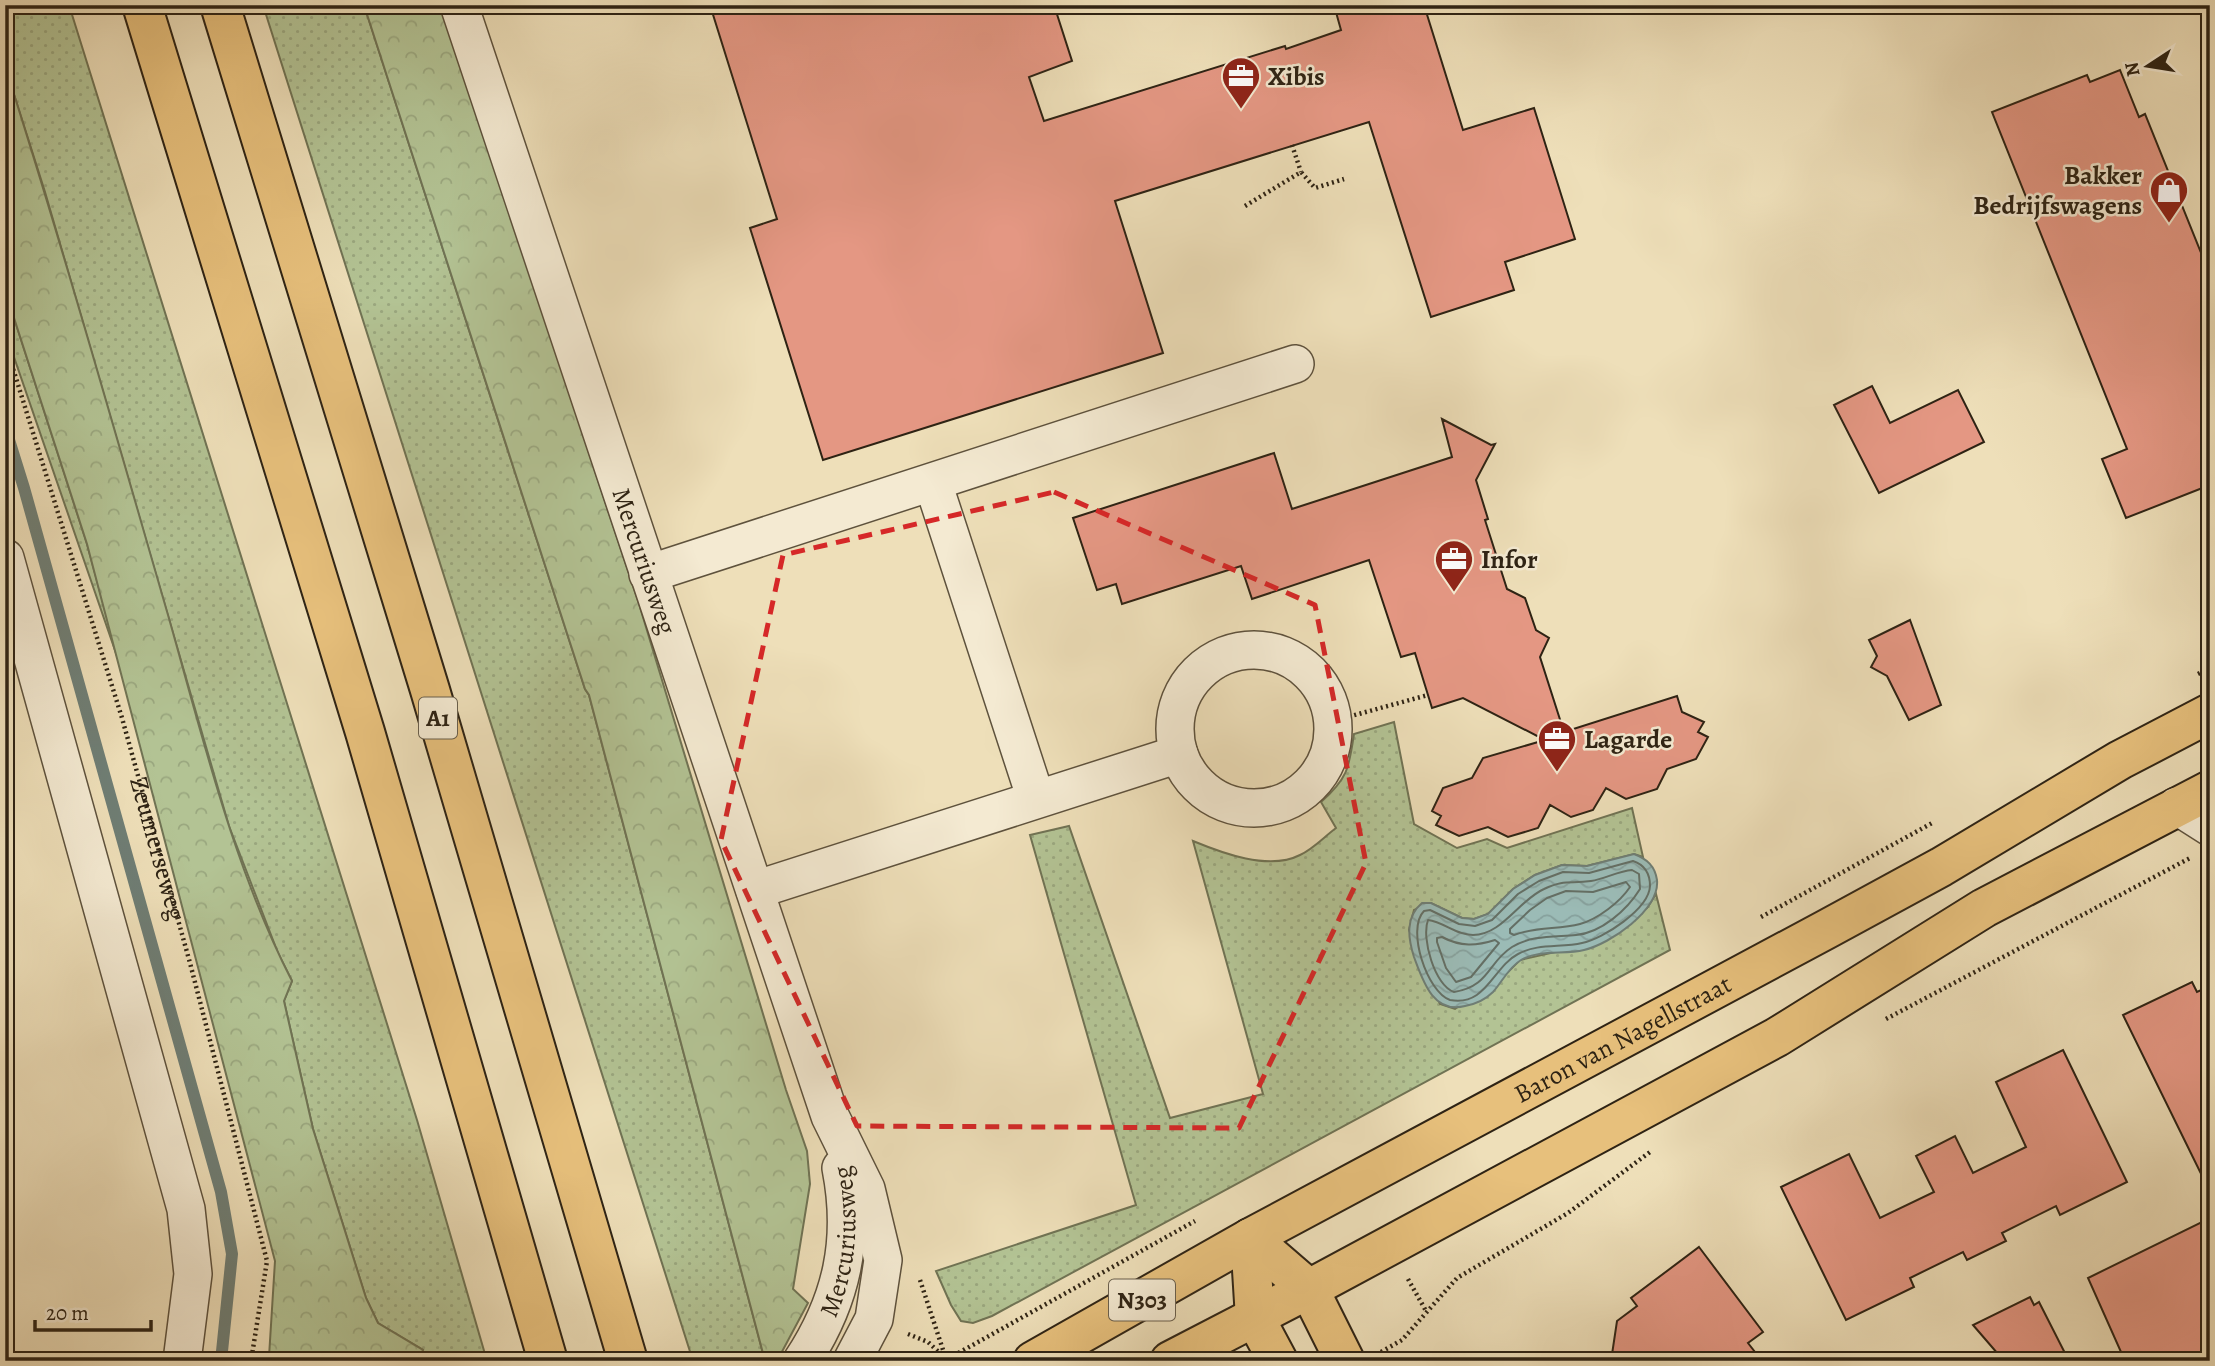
<svg xmlns="http://www.w3.org/2000/svg" width="2215" height="1366" font-family="Alegreya,serif">
<style>
.grass{fill:url(#grass-dots);stroke:#707354;stroke-width:2}
.forest{fill:url(#forest-crowns);stroke:#707354;stroke-width:2}
.water{fill:url(#water-waves);stroke:#6f7e75;stroke-width:2}
.lines{fill:none;stroke-linecap:round;stroke-linejoin:round}
.shore{stroke:#646f65;stroke-width:2}
.stream{stroke:#6f7e75;stroke-width:12}
.building{fill:#e49783;stroke:#2e2314;stroke-width:2}
.minor-casing{stroke:#5e523d;stroke-width:40}
.major-casing{stroke:#2e2314;stroke-width:42}
.highway-casing{stroke:#2e2314;stroke-width:42}
.path{stroke:#2e2314;stroke-width:4.5;stroke-dasharray:2 3.5;stroke-linecap:butt}
.minor{stroke:#f4ead2;stroke-width:37}
.major{stroke:#e7c07c;stroke-width:38}
.highway{stroke:#e7c07c;stroke-width:38}
.marked{fill:none;stroke:#d62828;stroke-width:5;stroke-dasharray:14 9;stroke-linejoin:round}
.labels{text-anchor:middle;stroke-width:5;stroke-linejoin:round;paint-order:stroke}
.shield{fill:#f4ead2;stroke:#695f4d;stroke-width:2}
.shield-label{font-size:24px;font-weight:bold;fill:#2e2314}
.poi-label{font-size:26px;font-weight:bold;fill:#2e2314;stroke:#f4ead2;text-anchor:start}
.street-label{font-size:26px;fill:#2e2314;stroke:#f4ead2}
</style>
<defs>
<pattern id="grass-dots" width="8" height="8" patternUnits="userSpaceOnUse" patternTransform="scale(1.75)"><rect width="8" height="8" fill="#b3c394"/><path d="M2 2h.1M6 6h.1" fill="none" stroke="#9aa77f" stroke-width="1.8" stroke-linecap="round"/></pattern>
<pattern id="forest-crowns" width="20" height="18" patternUnits="userSpaceOnUse" patternTransform="scale(1.75)"><rect width="20" height="18" fill="#b3c394"/><path d="M2 6a3 3 0 1 1 6 0M12 15a3 3 0 1 1 6 0" fill="none" stroke="#9aa77f"/></pattern>
<pattern id="water-waves" width="16" height="10" patternUnits="userSpaceOnUse" patternTransform="scale(1.75)"><rect width="16" height="10" fill="#9bbbb6"/><path d="M0 5q4-4 8 0t8 0" fill="none" stroke="#86a09c"/></pattern>
</defs>
<rect width="100%" height="100%" fill="#eedfb9"/>
<filter id="stains"><feTurbulence type="fractalNoise" baseFrequency=".00286" numOctaves="4"/><feColorMatrix values="0 0 0 0 .2 0 0 0 0 .09 0 0 0 0 .02 0 0 0 .5 -.17"/></filter>
<radialGradient id="worn" r=".72"><stop offset=".6" stop-color="#630" stop-opacity="0"/><stop offset="1" stop-color="#630" stop-opacity=".3"/></radialGradient>
<g class="grass">
<polygon points="5,5 69,5 417,1120 487,1361 418,1361 423,1350 378,1323 366,1298 313,1129 284,1001 292,981 278,953 229,826 45,192 5,66"/>
<polygon points="263,5 364,5 585,689 589,695 765,1361 693,1361"/>
<polygon points="5,290 87,544 119,662 5,331"/>
<path d="M1394 722 1414 824 1457 848 1487 839 1507 848 1632 808 1643 857 1634 854 1587 866 1562 865 1535 875 1513 889 1488 914 1474 919 1462 918 1431 903 1414 910 1409 930 1440 1004 1455 1009 1507 973 1520 960 1555 952 1647 908 1656 894 1670 950 992 1316 973 1323 961 1321 951 1305 936 1271 1136 1205 1030 835 1069 826 1170 1118 1263 1094 1193 841C1222 853 1269 871 1300 855 1313 849 1324 837 1336 828L1321 802C1348 778 1349 768 1354 734Z"/>
</g>
<g class="forest">
<polygon points="364,5 441,5 639,604 786,1090 807,1151 810,1184 793,1289 808,1303 777,1361 765,1361 589,695 585,689"/>
<path d="M5 66C63 248 115 432 168 615 203 738 233 866 292 981L284 1001 313 1129 366 1298 378 1323 423 1350 418 1361H298L269 1357 275 1261 87 544 5 290Z"/>
</g>
<path class="water" d="M1634 854C1647 859 1655 866 1657 880 1660 910 1610 944 1584 950 1564 955 1540 949 1521 960 1509 967 1502 982 1493 992 1485 1000 1476 1004 1465 1006 1433 1014 1423 981 1414 957 1408 938 1405 917 1422 903H1431L1462 918 1474 919 1488 914 1513 889 1535 875 1562 865 1587 866Z"/>
<g class="lines">
<g class="shore">
<path d="M1633 861C1645 865 1650 873 1650 886 1649 909 1603 939 1582 943 1561 948 1538 943 1518 954 1493 967 1486 1007 1450 1000 1427 992 1406 929 1424 911L1430 910 1459 924 1475 926 1492 920 1518 894 1539 881 1563 872 1589 873Z"/>
<path d="M1632 870 1639 874 1640 889C1627 910 1601 933 1576 935 1555 937 1531 935 1512 947 1487 963 1490 986 1454 992 1435 986 1421 938 1428 920 1444 922 1456 935 1473 935 1502 935 1519 900 1544 889 1565 879 1570 884 1591 881 1605 879 1618 871 1632 870Z"/>
<path d="M1626 882 1630 887C1620 902 1598 919 1580 924 1558 930 1538 926 1514 935L1510 933V929L1530 910 1547 898 1566 891 1593 892Z"/>
<path d="M1442 937C1461 947 1476 946 1495 940L1499 943 1471 977 1456 982 1446 968 1437 942V938Z"/>
</g>
<polyline class="stream" points="5,427 24,488 221,1192 232,1254 221,1361"/>
</g>
<g class="building">
<polygon points="710,5 1054,5 1072,61 1029,77 1044,121 1285,46 1286,49 1341,30 1334,5 1424,5 1463,130 1534,108 1575,239 1505,262 1514,290 1431,317 1369,122 1115,201 1163,353 823,460 750,228 777,219"/>
<polygon points="2120,70 2139,117 2145,114 2210,275 2210,485 2126,518 2102,459 2127,449 1992,112 2087,75 2090,82"/>
<polygon points="1872,386 1890,423 1958,390 1984,442 1879,493 1834,405"/>
<polygon points="1442,419 1491,445 1495,444 1476,480 1488,519 1485,520 1507,589 1525,598 1536,630 1549,638 1540,657 1564,732 1677,696 1682,712 1704,722 1698,732 1708,737 1696,759 1667,769 1657,789 1626,799 1606,788 1593,810 1571,817 1550,805 1538,828 1508,837 1488,827 1459,836 1436,825 1441,816 1432,811 1443,788 1472,778 1483,758 1545,740 1463,698 1432,708 1415,653 1401,657 1369,560 1252,599 1241,566 1122,604 1116,584 1097,590 1073,518 1274,453 1292,509 1452,457"/>
<polygon points="1910,620 1941,705 1909,720 1887,676 1871,667 1877,656 1869,640"/>
<polygon points="2192,982 2197,992 2210,986 2210,1192 2123,1015"/>
<polygon points="2063,1050 2127,1182 2060,1215 2056,1206 2002,1233 2006,1241 1967,1260 1963,1252 1910,1278 1914,1287 1846,1320 1781,1187 1849,1154 1880,1218 1934,1192 1916,1156 1955,1136 1973,1173 2026,1147 1996,1082"/>
<polygon points="2210,1218 2210,1361 2125,1361 2088,1278"/>
<polygon points="1699,1247 1763,1332 1748,1343 1762,1361 1611,1361 1617,1321 1637,1306 1631,1298"/>
<polygon points="2030,1297 2034,1305 2039,1302 2069,1361 2004,1361 1973,1325"/>
</g>
<g class="lines">
<g class="minor-casing">
<g id="minor">
<path id="s2" d="M459 5 830 1116 866 1189 883 1260 874 1319 852 1361"/>
<polyline points="933,483 1036,799"/>
<polyline points="5,558 186,1209 193,1274 182,1361"/>
<polyline points="648,574 1295,364"/>
<circle cx="1254" cy="729" r="79"/>
<polyline points="2177,806 2210,827"/>
<polyline points="755,890 1179,754"/>
<path id="s3" d="M802 1361C842 1300 855 1240 841 1168"/>
</g>
</g>
<g class="major-casing">
<g id="major">
<path id="s4" d="M1033 1361 1250 1238 1827 929 1941 867 2120 760 2210 713"/>
<polyline points="1170,1361 1309,1289 1777,1037 1984,908 2210,790"/>
</g>
</g>
<g class="highway-casing">
<g id="highway">
<polyline points="142,5 365,732 548,1361"/>
<polyline points="220,5 430,690 628,1361"/>
<polyline points="1250,1238 1309,1289 1345,1361"/>
<polyline points="1250,1238 1255,1318 1278,1361"/>
</g>
</g>
<g class="path">
<polyline points="1292,145 1301,172"/>
<polyline points="1245,206 1301,172 1315,188 1344,179"/>
<path id="s1" d="M5 343 122 718 190 963 267 1261 251 1361"/>
<polyline points="2198,674 2210,668"/>
<polyline points="1333,721 1428,695"/>
<polyline points="1761,917 1934,822"/>
<polyline points="1886,1019 2190,858"/>
<polyline points="1408,1279 1426,1311"/>
<polyline points="920,1280 946,1359"/>
<polyline points="908,1334 928,1342 944,1357"/>
<polyline points="1381,1352 1402,1340 1457,1278 1568,1213 1650,1152"/>
<polyline points="944,1361 1195,1221"/>
</g>
<use href="#minor" class="minor"/>
<use href="#major" class="major"/>
<use href="#highway" class="highway"/>
</g>
<path class="marked" d="M1054 492 1315 605 1366 863 1239 1128 857 1126 721 840 783 555Z"/>
<defs>
<g id="office-pin" transform="scale(2.0125)"><path d="M0 17L-7.5 6A9.5 9.5 0 1 1 7.5 6Z" fill="#8f2418" stroke="#f4ead2"/><path d="M-6-3h4V-5.5h4V-3h4V5H-6ZM-1-4.5V-3h2v-1.5ZM-6 0V1H6V0Z" fill="#fff"/></g>
<g id="shop-pin" transform="scale(2.0125)"><path d="M0 17L-7.5 6A9.5 9.5 0 1 1 7.5 6Z" fill="#8f2418" stroke="#f4ead2"/><path d="M-5-2.5h2.3a2.7 3.5 0 0 1 5.4 0H5L5.5 6h-11ZM-1.5-2.5h3a1.5 2.3 0 0 0-3 0Z" fill="#fff"/></g>
</defs>
<g fill-rule="evenodd">
<use href="#office-pin" x="1241" y="76"/>
<use href="#shop-pin" x="2169" y="190"/>
<use href="#office-pin" x="1454" y="559"/>
<use href="#office-pin" x="1557" y="739"/>
</g>
<g class="labels">
<g class="shield">
<rect x="419" y="697.5" width="38" height="41" rx="5"/>
<rect x="1109" y="1279.5" width="66" height="41" rx="5"/>
</g>
<g class="shield-label">
<text x="438" y="726">A1</text>
<text x="1142" y="1308">N303</text>
</g>
<g class="poi-label">
<text x="1268" y="85">Xibis</text>
<text x="2142" y="184" text-anchor="end">Bakker<tspan x="2142" dy="30">Bedrijfswagens</tspan></text>
<text x="1481" y="568">Infor</text>
<text x="1584" y="748">Lagarde</text>
</g>
<g class="street-label">
<text dy="9" stroke="none"><textPath href="#s2" startOffset="586">Mercuriusweg</textPath></text>
<text dy="9" stroke="none"><textPath href="#s1" startOffset="528">Zeumerseweg</textPath></text>
<text dy="9" stroke="none"><textPath href="#s4" startOffset="672">Baron van Nagellstraat</textPath></text>
<text dy="9" stroke="none"><textPath href="#s3" startOffset="128">Mercuriusweg</textPath></text>
</g>
</g>
<rect width="2215" height="1366" fill="none" stroke="#eedfb9" stroke-width="28"/>
<rect x="7" y="7" width="2201" height="1352" fill="none" stroke="#2e2314" stroke-width="3.5"/>
<rect x="14" y="14" width="2187" height="1338" fill="none" stroke="#2e2314" stroke-width="2"/>
<g transform="translate(2148 66) rotate(258)" stroke="#f4ead2" stroke-width="5" paint-order="stroke">
<path d="M0-5L12 26L0 18L-12 26Z" fill="#2e2314"/>
<text y="-10" font-size="19" font-weight="bold" text-anchor="middle" fill="#2e2314">N</text>
</g>
<path d="M35 1320v10h116v-10" fill="none" stroke="#2e2314" stroke-width="3.5"/>
<text x="46" y="1320" font-size="21" fill="#2e2314" stroke="#f4ead2" stroke-width="5" paint-order="stroke">20 m</text>
<rect width="100%" height="100%" filter="url(#stains)"/>
<rect width="100%" height="100%" fill="url(#worn)"/>
</svg>
